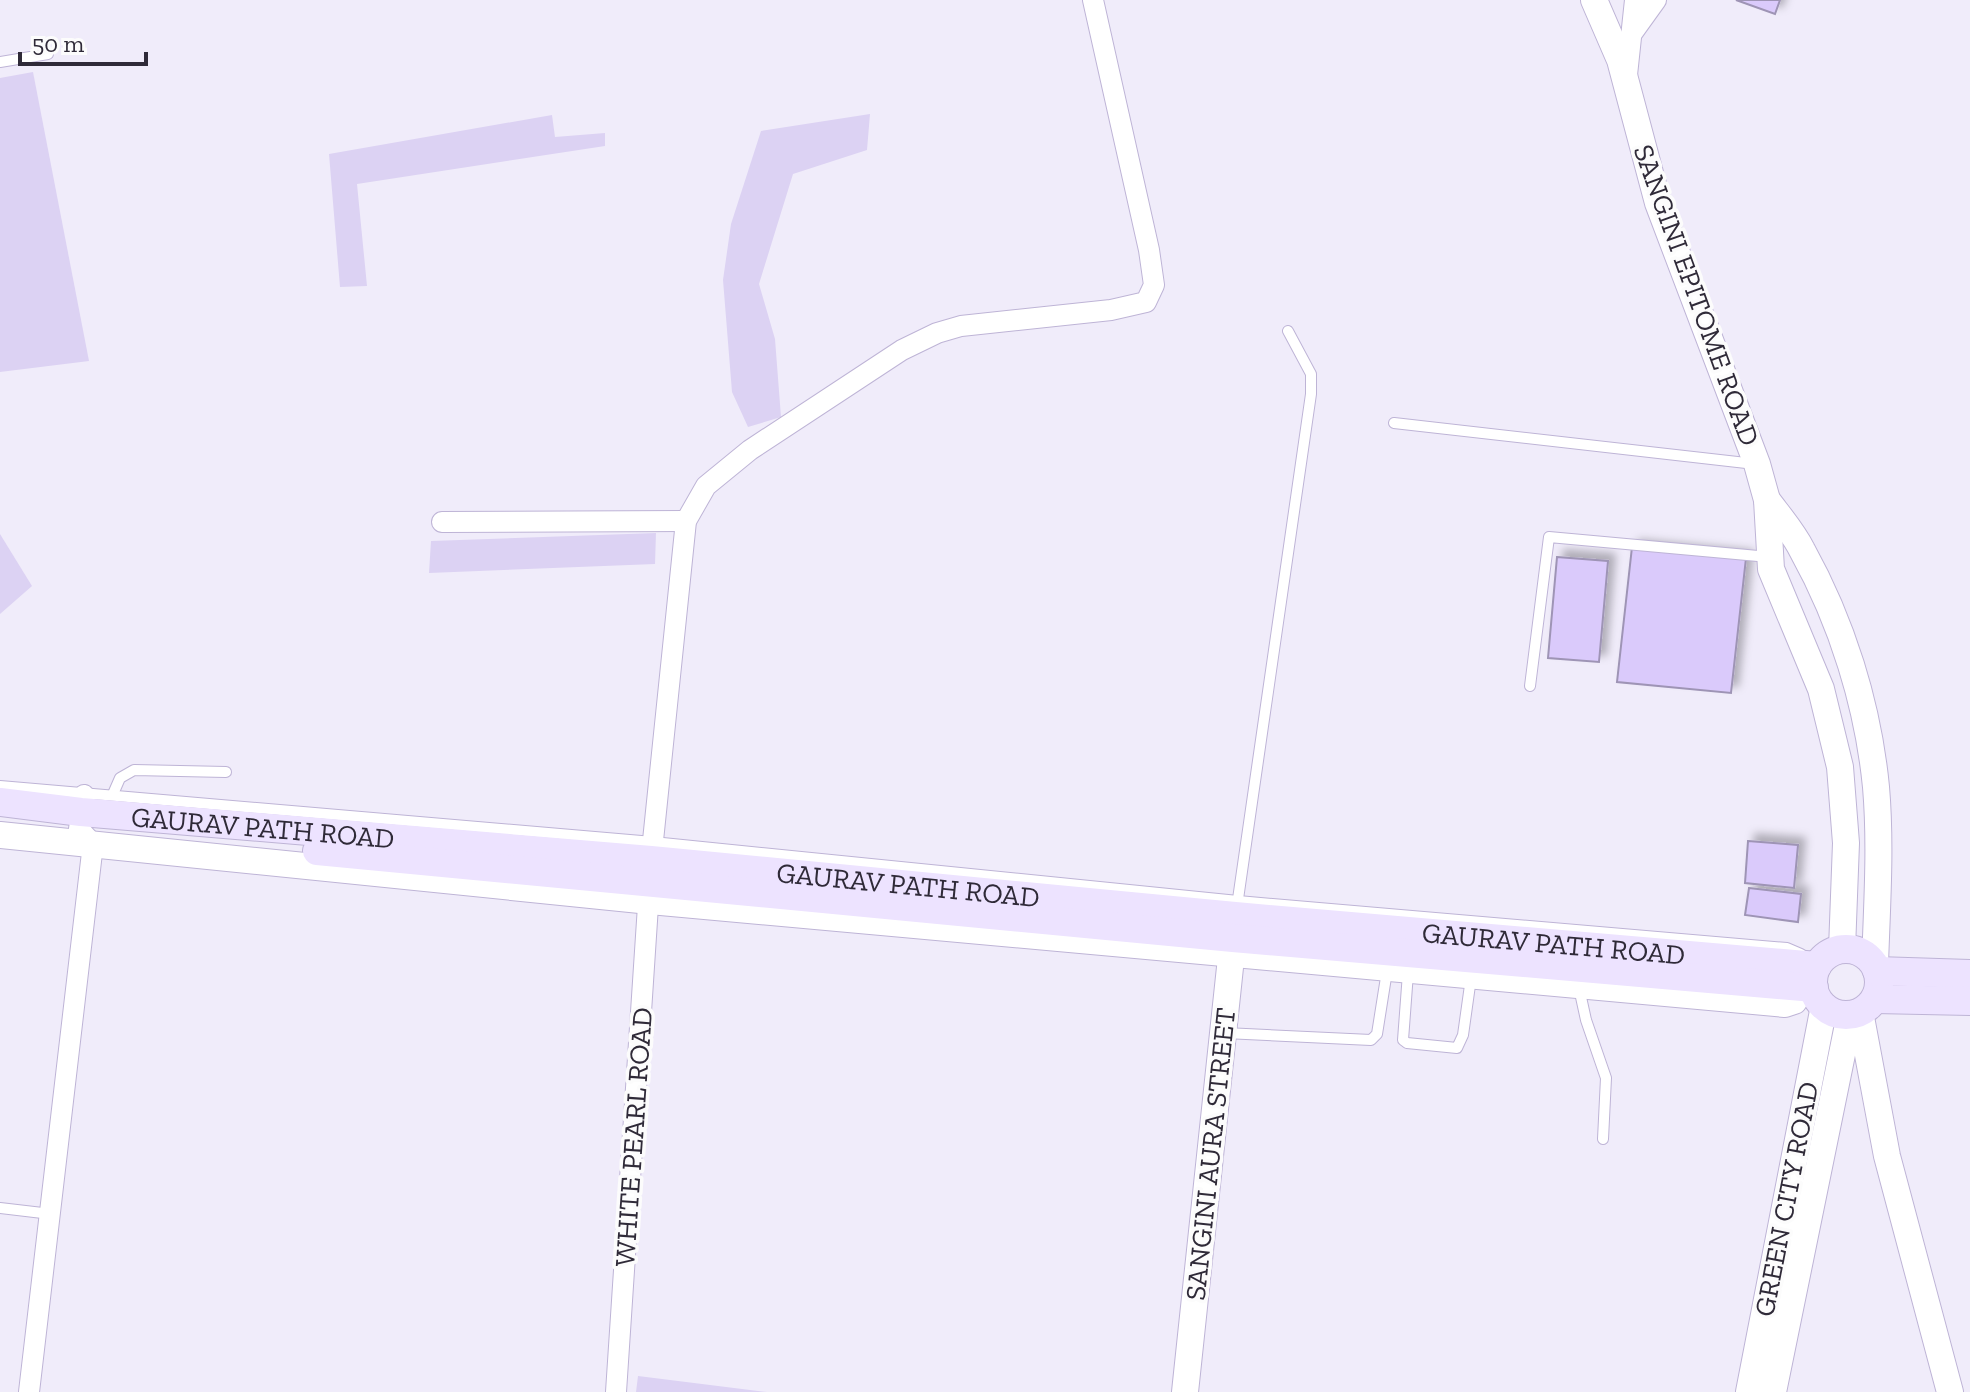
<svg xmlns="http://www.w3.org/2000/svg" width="1970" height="1392" font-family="'Zilla Slab',serif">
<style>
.green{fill:#dcd2f3}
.building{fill:#dacafb;stroke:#9e94b5;stroke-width:2;filter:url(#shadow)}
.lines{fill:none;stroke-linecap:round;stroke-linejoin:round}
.service-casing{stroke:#beb4d6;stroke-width:12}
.minor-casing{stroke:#beb4d6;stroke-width:22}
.tertiary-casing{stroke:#beb4d6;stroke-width:28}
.secondary-casing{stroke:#beb4d6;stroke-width:30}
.service{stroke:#fff;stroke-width:10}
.minor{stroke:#fff;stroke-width:20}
.tertiary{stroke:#fff;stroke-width:26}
.secondary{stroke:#ede3ff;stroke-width:28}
.labels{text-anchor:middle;stroke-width:7;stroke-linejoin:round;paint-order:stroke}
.street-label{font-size:28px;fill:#2f2a38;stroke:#fcfcfc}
</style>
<defs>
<filter id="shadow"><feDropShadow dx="7" dy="-7" stdDeviation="4" flood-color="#0004"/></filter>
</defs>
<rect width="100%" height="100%" fill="#f0ecfa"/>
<g class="green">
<polygon points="33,72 89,361 0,372 0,78"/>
<polygon points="870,114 867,150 793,174 759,284 775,339 781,417 748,427 732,392 723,280 731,224 761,131"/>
<polygon points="552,115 555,137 605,133 605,146 357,184 367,286 340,287 329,154"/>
<polygon points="656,533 655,564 429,573 431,541"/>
<polygon points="0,534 32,586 0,614"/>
<polygon points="638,1376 767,1392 636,1392"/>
</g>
<g class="building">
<polygon points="1736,0 1780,0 1775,14"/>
<polygon points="1632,547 1746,558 1731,693 1617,682"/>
<polygon points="1557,557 1608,561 1599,662 1548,658"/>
<polygon points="1748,841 1798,845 1794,888 1745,883"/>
<polygon points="1749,888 1801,894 1798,922 1745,915"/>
</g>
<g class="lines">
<g class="service-casing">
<g id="service">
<polyline points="0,62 48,54"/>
<polyline points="1394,423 1755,464"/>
<polyline points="1530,686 1549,537 1769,557"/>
<polyline points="0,786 653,842 1238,901 1787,948 1801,954"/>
<polyline points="113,794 120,778 134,770 226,772"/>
<polyline points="1237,906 1311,394 1311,374 1288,331"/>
<polyline points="1408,973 1403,1040 1407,1043 1457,1048 1463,1035 1471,978"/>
<polyline points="1579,988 1586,1020 1606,1078 1603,1139"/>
<polyline points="1225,1033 1371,1040 1377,1034 1387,971"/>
<polyline points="0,1208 51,1214"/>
</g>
</g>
<g class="minor-casing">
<g id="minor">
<polyline points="1633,32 1656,0"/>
<polyline points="1627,75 1635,0"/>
<polyline points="442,522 686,521"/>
<polyline points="29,1392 93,844 79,829 84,795"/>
<polyline points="616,1392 651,860 686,521 706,486 750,450 902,350 937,333 961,326 1111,310 1146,302 1154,285 1149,250 1093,0"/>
</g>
</g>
<g class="tertiary-casing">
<g id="tertiary">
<polyline points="1594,0 1620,60 1658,203 1757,464 1767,500 1771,569 1821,689 1840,767 1846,843 1842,949"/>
<path d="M1767 500C1779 516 1793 532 1802 550 1842 622 1868 705 1876 787 1881 845 1877 905 1875 964"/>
<polyline points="0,835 650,901 1785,1004 1794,1001 1802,987"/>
<polyline points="1860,1012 1887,1156 1950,1392"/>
<polyline points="1185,1392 1233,939"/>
<polyline points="1749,1392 1824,1006"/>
<polyline points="1773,1392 1850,1015"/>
</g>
</g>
<g class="secondary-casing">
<g id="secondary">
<path id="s1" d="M0 802 81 812 651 860 1235 916 1817 966"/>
<polyline points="317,851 1233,938 1814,988"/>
<circle cx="1846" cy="982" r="33"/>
<polyline points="1877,971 1970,974"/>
<polyline points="1875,999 1970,1001"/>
</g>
</g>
<use href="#service" class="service"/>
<use href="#minor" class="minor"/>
<use href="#tertiary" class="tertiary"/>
<use href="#secondary" class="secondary"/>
</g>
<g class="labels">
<g class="street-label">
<text transform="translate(1697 295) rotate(70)" y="10">SANGINI EPITOME ROAD</text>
<text dy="10" stroke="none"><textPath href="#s1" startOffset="264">GAURAV PATH ROAD</textPath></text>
<text dy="10" stroke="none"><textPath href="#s1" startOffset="912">GAURAV PATH ROAD</textPath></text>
<text dy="10" stroke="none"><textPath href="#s1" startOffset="1560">GAURAV PATH ROAD</textPath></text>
<text transform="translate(633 1137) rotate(-86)" y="10">WHITE PEARL ROAD</text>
<text transform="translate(1210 1154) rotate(-84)" y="10">SANGINI AURA STREET</text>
<text transform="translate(1786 1199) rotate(-79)" y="10">GREEN CITY ROAD</text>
</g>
</g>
<path d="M20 52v12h126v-12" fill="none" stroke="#2f2a38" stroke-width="4"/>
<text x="32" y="52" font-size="24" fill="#2f2a38" stroke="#fcfcfc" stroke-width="6" paint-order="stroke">50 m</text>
</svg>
